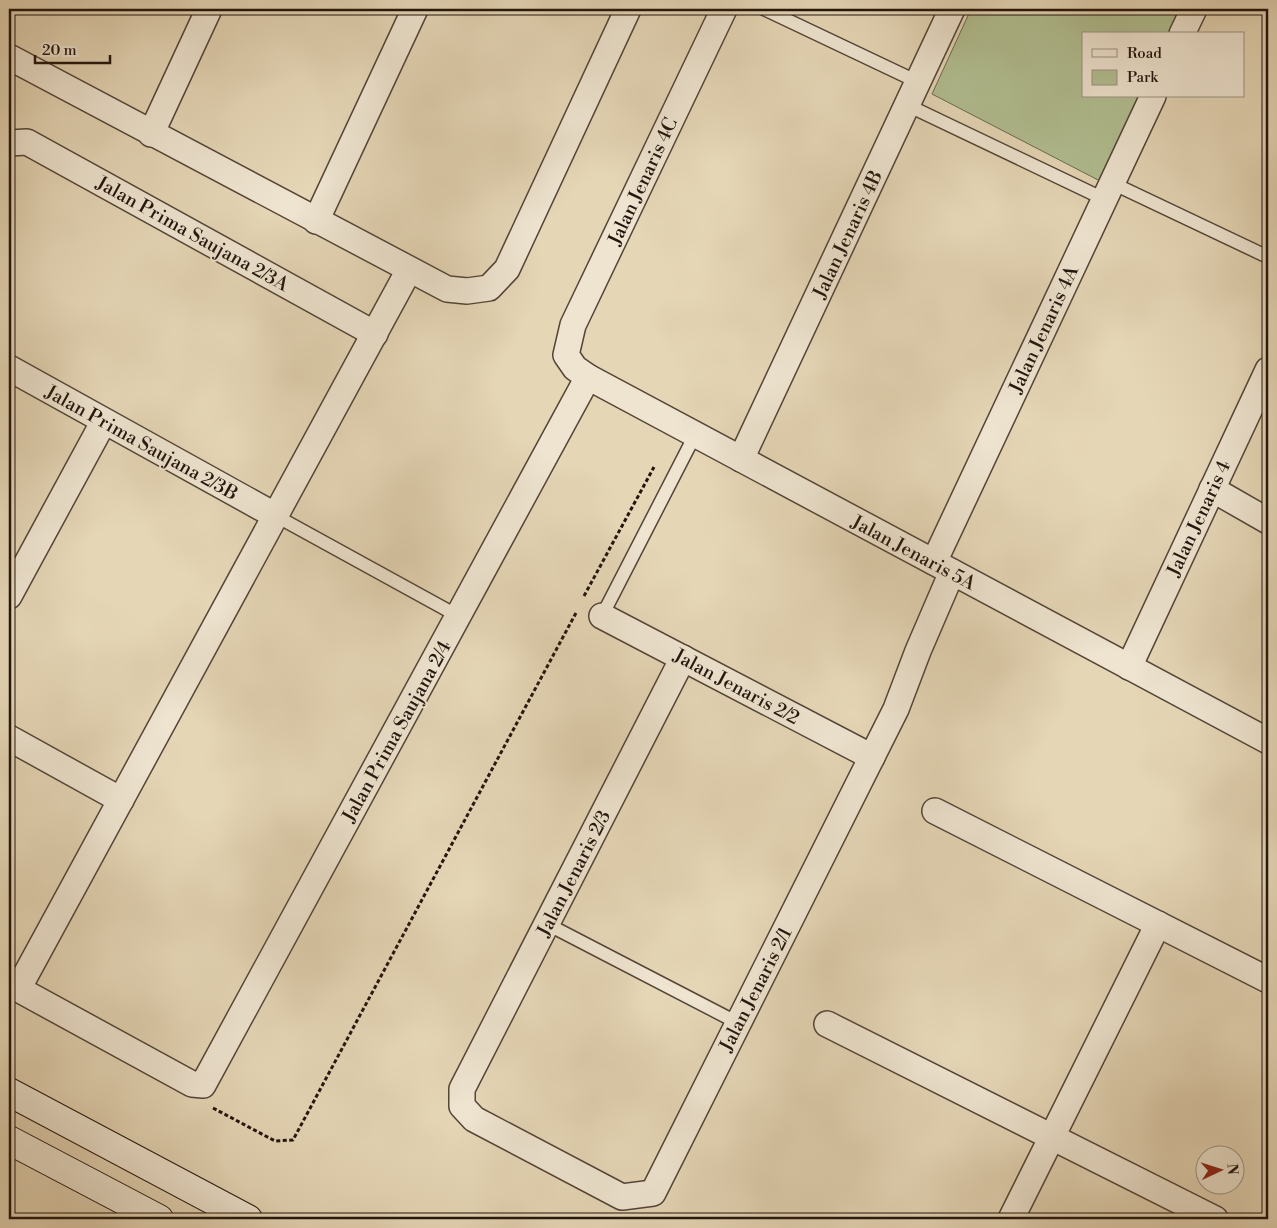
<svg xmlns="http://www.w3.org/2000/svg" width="1277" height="1228" font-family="'Libre Bodoni',serif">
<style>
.green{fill:#b1be91;stroke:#6a6a50}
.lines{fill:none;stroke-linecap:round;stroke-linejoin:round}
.lane-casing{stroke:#544538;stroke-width:15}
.street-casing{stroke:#544538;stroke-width:28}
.secondary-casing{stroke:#23150e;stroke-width:30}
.path{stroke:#23150e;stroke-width:3;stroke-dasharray:4 2.5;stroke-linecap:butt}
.lane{stroke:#eee4d0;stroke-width:12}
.street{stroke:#eee4d0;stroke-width:25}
.secondary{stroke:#eee4d0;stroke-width:28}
.labels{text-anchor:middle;stroke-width:4;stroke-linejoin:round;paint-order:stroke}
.street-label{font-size:19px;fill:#23150e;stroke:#eee4d0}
</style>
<rect width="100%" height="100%" fill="#e5d6b6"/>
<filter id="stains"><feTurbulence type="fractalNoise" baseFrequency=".004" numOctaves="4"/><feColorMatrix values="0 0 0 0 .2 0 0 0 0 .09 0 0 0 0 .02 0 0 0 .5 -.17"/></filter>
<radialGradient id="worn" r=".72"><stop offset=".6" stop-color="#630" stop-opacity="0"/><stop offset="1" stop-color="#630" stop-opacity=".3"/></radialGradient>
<polygon class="green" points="971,9 1179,9 1168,34 1083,34 1083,96 1139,96 1100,181 932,94"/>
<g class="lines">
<g class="lane-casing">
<g id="lane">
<polyline points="764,9 918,82"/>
<polyline points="907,105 1104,199"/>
<polyline points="1112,183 1268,257"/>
<polyline points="276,516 458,616"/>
<polyline points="602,616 695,435"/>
<polyline points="547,924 738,1023"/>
</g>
</g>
<g class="street-casing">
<g id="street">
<polyline points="724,9 573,325 566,355 575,368 588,377 1268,741"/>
<polyline points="1182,34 1194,9"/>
<polyline points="9,57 447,289 467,291 489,288 507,269 628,9"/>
<polyline points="151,134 209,9"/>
<polyline points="9,143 27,142 375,334"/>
<polyline points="316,221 415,9"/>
<polyline points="9,368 276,516"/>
<polyline points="741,459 952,9"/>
<polyline points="1212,489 1268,521"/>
<polyline points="934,562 1153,96"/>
<polyline points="9,596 104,421"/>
<polyline points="602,616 872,757"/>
<polyline points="683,658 462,1089 462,1106 474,1119 622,1197 653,1193 896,709 918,651 952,572"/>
<polyline points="1129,667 1268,370"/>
<polyline points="9,738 121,800"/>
<polyline points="935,811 1268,980"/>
<polyline points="9,984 192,1084 203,1085 588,377"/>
<polyline points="18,989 409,270"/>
<polyline points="827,1024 1215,1219"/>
<polyline points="1011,1219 1158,924"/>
</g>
</g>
<g class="secondary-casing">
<g id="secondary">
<polyline points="9,1092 248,1219"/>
<polyline points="9,1140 159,1219"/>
</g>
</g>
<g class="path">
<polyline points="584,596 654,467"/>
<polyline points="213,1108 275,1141 293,1140 577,611"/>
</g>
<use href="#lane" class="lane"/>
<use href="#street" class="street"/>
<use href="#secondary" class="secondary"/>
</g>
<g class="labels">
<g class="street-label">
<text transform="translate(642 181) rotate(-65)" y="7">Jalan Jenaris 4C</text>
<text transform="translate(193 233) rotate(29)" y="7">Jalan Prima Saujana 2/3A</text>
<text transform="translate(847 234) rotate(-65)" y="7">Jalan Jenaris 4B</text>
<text transform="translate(1043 329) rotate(-65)" y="7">Jalan Jenaris 4A</text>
<text transform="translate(142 442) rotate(29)" y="7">Jalan Prima Saujana 2/3B</text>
<text transform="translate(1198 518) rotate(-65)" y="7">Jalan Jenaris 4</text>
<text transform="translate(914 552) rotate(28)" y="7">Jalan Jenaris 5A</text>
<text transform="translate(737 686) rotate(28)" y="7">Jalan Jenaris 2/2</text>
<text transform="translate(396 731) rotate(-61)" y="7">Jalan Prima Saujana 2/4</text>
<text transform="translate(573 873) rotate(-63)" y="7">Jalan Jenaris 2/3</text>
<text transform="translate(755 989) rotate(-63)" y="7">Jalan Jenaris 2/1</text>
</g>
</g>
<rect width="1277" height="1228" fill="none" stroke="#e5d6b6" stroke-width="30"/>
<rect x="10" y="10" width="1257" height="1208" fill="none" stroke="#23150e" stroke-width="2.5"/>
<rect x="15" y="15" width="1247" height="1198" fill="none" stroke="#23150e"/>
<rect x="1082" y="32" width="162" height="65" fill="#eee4d0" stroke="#9d9182"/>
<rect x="1092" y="49" width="25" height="8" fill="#eee4d0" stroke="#9d9182"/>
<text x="1127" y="58" font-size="15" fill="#23150e">Road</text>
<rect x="1092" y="70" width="25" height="15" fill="#b1be91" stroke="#9d9182"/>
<text x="1127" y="82" font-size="15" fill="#23150e">Park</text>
<g transform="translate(1220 1170) rotate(86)"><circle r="24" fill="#eee4d0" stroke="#9d9182"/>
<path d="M0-4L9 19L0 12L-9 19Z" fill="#8f2418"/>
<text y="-8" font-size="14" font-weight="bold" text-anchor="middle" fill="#23150e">N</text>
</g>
<path d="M35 55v8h75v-8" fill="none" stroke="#23150e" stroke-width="2.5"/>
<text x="42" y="55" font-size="15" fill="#23150e" stroke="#eee4d0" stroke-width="4" paint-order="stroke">20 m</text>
<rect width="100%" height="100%" filter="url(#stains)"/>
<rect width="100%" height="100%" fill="url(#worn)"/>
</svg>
